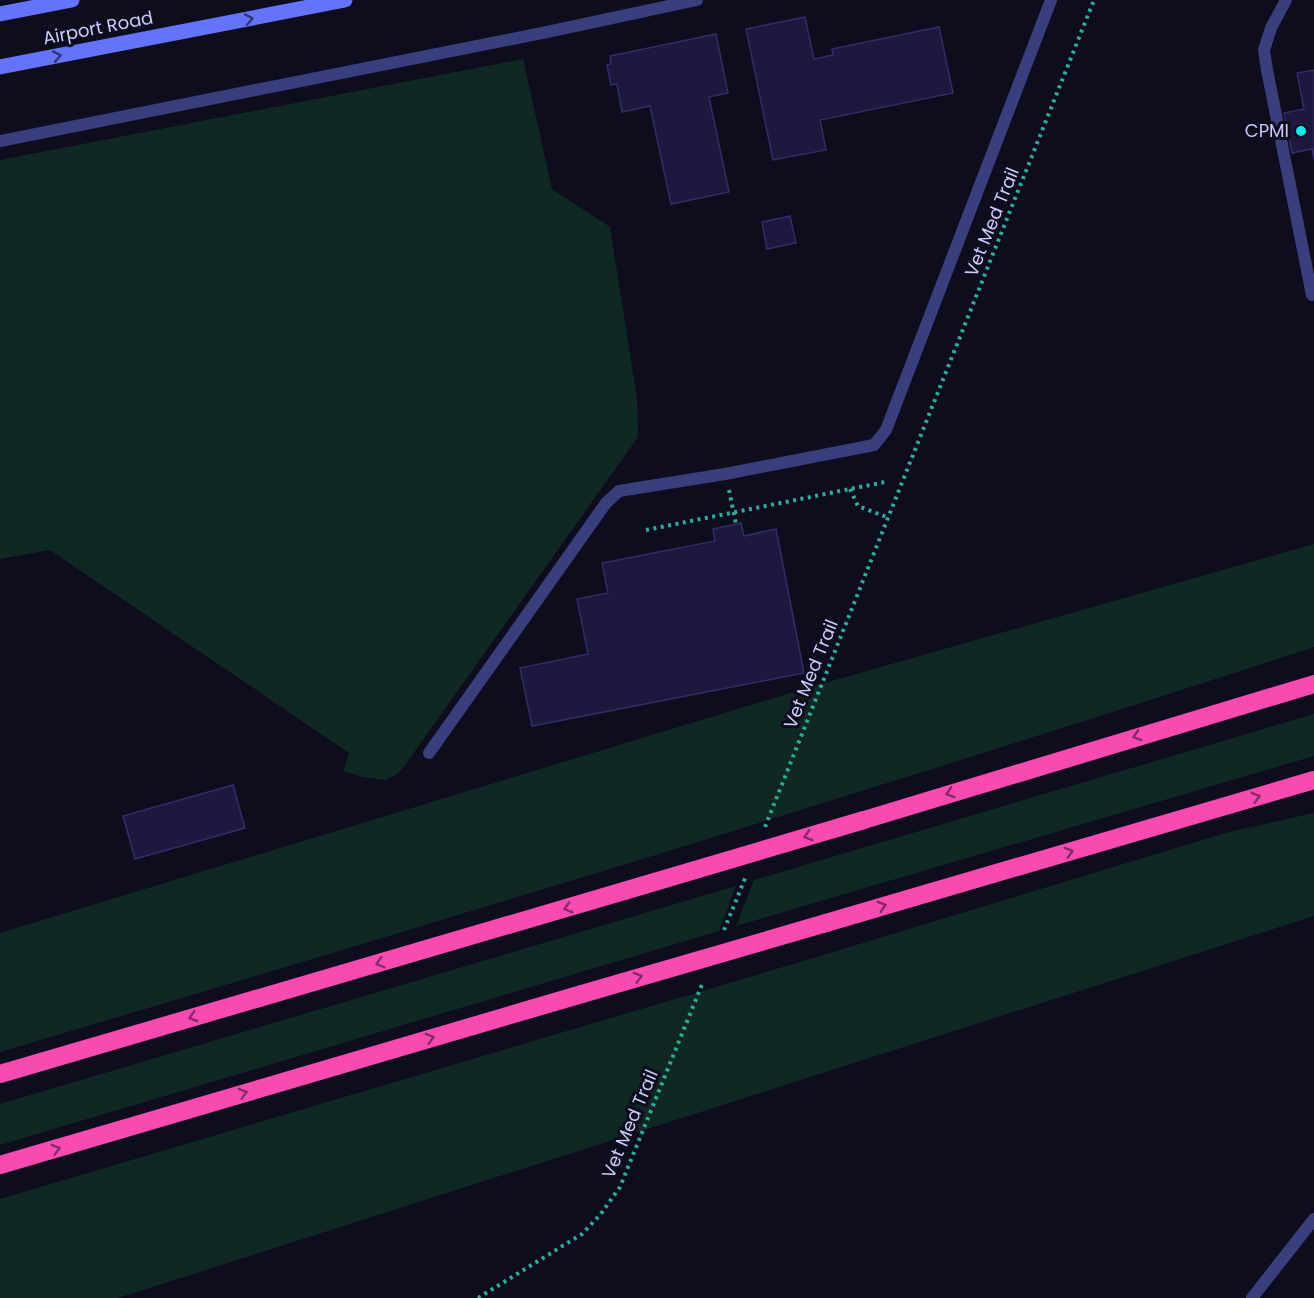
<svg xmlns="http://www.w3.org/2000/svg" width="1314" height="1298" font-family="Poppins,sans-serif">
<style>
.green{fill:#102824}
.building{fill:#1d193e;stroke:#322c69;stroke-width:1.5}
.lines{fill:none;stroke-linecap:round;stroke-linejoin:round}
.path{stroke:#31ac97;stroke-width:4;stroke-dasharray:3 4.5;stroke-linecap:butt}
.service{stroke:#393e7c;stroke-width:12}
.secondary{stroke:#6572fa;stroke-width:15}
.motorway{stroke:#f94ab1;stroke-width:18}
.motorway-bridge{stroke:#f94ab1;stroke-width:18}
.oneway{stroke:#313576}
.oneway2{stroke:#842c68}
.poi-dot{fill:#07edeb;stroke:#0e0d1e;stroke-width:2}
.labels{text-anchor:middle;stroke-width:6;stroke-linejoin:round;paint-order:stroke}
.street-label{font-size:18px;fill:#cbcbfd;stroke:#0e0d1e}
.poi-label{font-size:18px;fill:#cbcbfd;stroke:#0e0d1e;text-anchor:end}
</style>
<rect width="100%" height="100%" fill="#0e0d1e"/>
<g class="green">
<polygon points="523,59 552,189 610,227 637,399 638,437 400,772 386,780 362,777 344,771 349,753 50,550 0,559 0,160"/>
<path d="M1314 544V647C878 789 439 922 0 1052V933L807 688Z"/>
<polygon points="1314,714 1314,756 736,926 754,880"/>
<polygon points="1314,813 1314,916 118,1298 0,1298 0,1199 810,959 1229,832"/>
<polygon points="736,886 719,931 0,1145 0,1104"/>
</g>
<g class="building">
<polygon points="805,17 814,59 833,55 832,49 939,27 953,93 820,120 826,150 773,160 746,29"/>
<polygon points="716,34 728,93 709,97 729,192 671,204 650,106 622,112 617,84 611,85 607,65 611,64 610,56"/>
<polygon points="1314,70 1314,160 1312,149 1292,153 1284,113 1304,109 1297,73"/>
<polygon points="790,216 796,243 767,249 762,222"/>
<polygon points="741,523 744,536 776,529 804,673 532,726 520,668 588,654 577,599 608,593 602,563 715,541 713,529"/>
<polygon points="233,785 245,828 135,859 123,816"/>
</g>
<g class="lines">
<g class="path">
<polyline points="850,489 858,506 889,518"/>
<polyline points="729,490 736,524"/>
<polyline points="646,530 885,482"/>
<polyline points="765,827 1094,0"/>
<polyline points="724,930 746,876"/>
<polyline points="478,1298 582,1234 600,1215 620,1187 703,982"/>
</g>
<g class="service">
<polyline points="1286,0 1271,28 1264,50 1267,70 1312,295"/>
<polyline points="0,141 547,32 697,0"/>
<polyline points="429,753 606,503 619,491 725,474 874,445 886,430 1051,0"/>
<polyline points="1252,1298 1314,1219"/>
</g>
<g class="secondary">
<polyline points="0,14 72,0"/>
<polyline points="0,67 345,0"/>
</g>
<g class="motorway">
<polyline points="864,820 1314,684"/>
<polyline points="826,923 1314,780"/>
<polyline points="0,1074 624,891"/>
<polyline points="0,1165 582,994"/>
</g>
<g class="motorway-bridge">
<polyline points="624,891 864,820"/>
<polyline points="582,994 826,923"/>
</g>
</g>
<defs><path id="oneway-chevron" d="M-2-3.5L2.5 0L-2 3.5" fill="none" stroke-width="1.6" stroke-linecap="round" stroke-linejoin="round" transform="scale(1.5)"/></defs>
<g class="oneway">
<use href="#oneway-chevron" transform="translate(249 19) rotate(-11)"/>
<use href="#oneway-chevron" transform="translate(57 56) rotate(-11)"/>
</g>
<g class="oneway2">
<use href="#oneway-chevron" transform="translate(1137 736) rotate(163)"/>
<use href="#oneway-chevron" transform="translate(950 793) rotate(163)"/>
<use href="#oneway-chevron" transform="translate(1256 797) rotate(-16)"/>
<use href="#oneway-chevron" transform="translate(808 836) rotate(163)"/>
<use href="#oneway-chevron" transform="translate(1069 852) rotate(-16)"/>
<use href="#oneway-chevron" transform="translate(882 906) rotate(-16)"/>
<use href="#oneway-chevron" transform="translate(568 908) rotate(164)"/>
<use href="#oneway-chevron" transform="translate(380 963) rotate(164)"/>
<use href="#oneway-chevron" transform="translate(638 977) rotate(-16)"/>
<use href="#oneway-chevron" transform="translate(193 1017) rotate(164)"/>
<use href="#oneway-chevron" transform="translate(430 1038) rotate(-16)"/>
<use href="#oneway-chevron" transform="translate(243 1093) rotate(-16)"/>
<use href="#oneway-chevron" transform="translate(56 1149) rotate(-16)"/>
</g>
<circle class="poi-dot" cx="1301" cy="131" r="6"/>
<g class="labels">
<g class="street-label">
<text transform="translate(98 28) rotate(-11)" y="6">Airport Road</text>
<text transform="translate(992 222) rotate(-68)" y="6">Vet Med Trail</text>
<text transform="translate(811 674) rotate(-68)" y="6">Vet Med Trail</text>
<text transform="translate(630 1124) rotate(-67)" y="6">Vet Med Trail</text>
</g>
<g class="poi-label">
<text x="1289" y="137">CPMI</text>
</g>
</g>
</svg>
